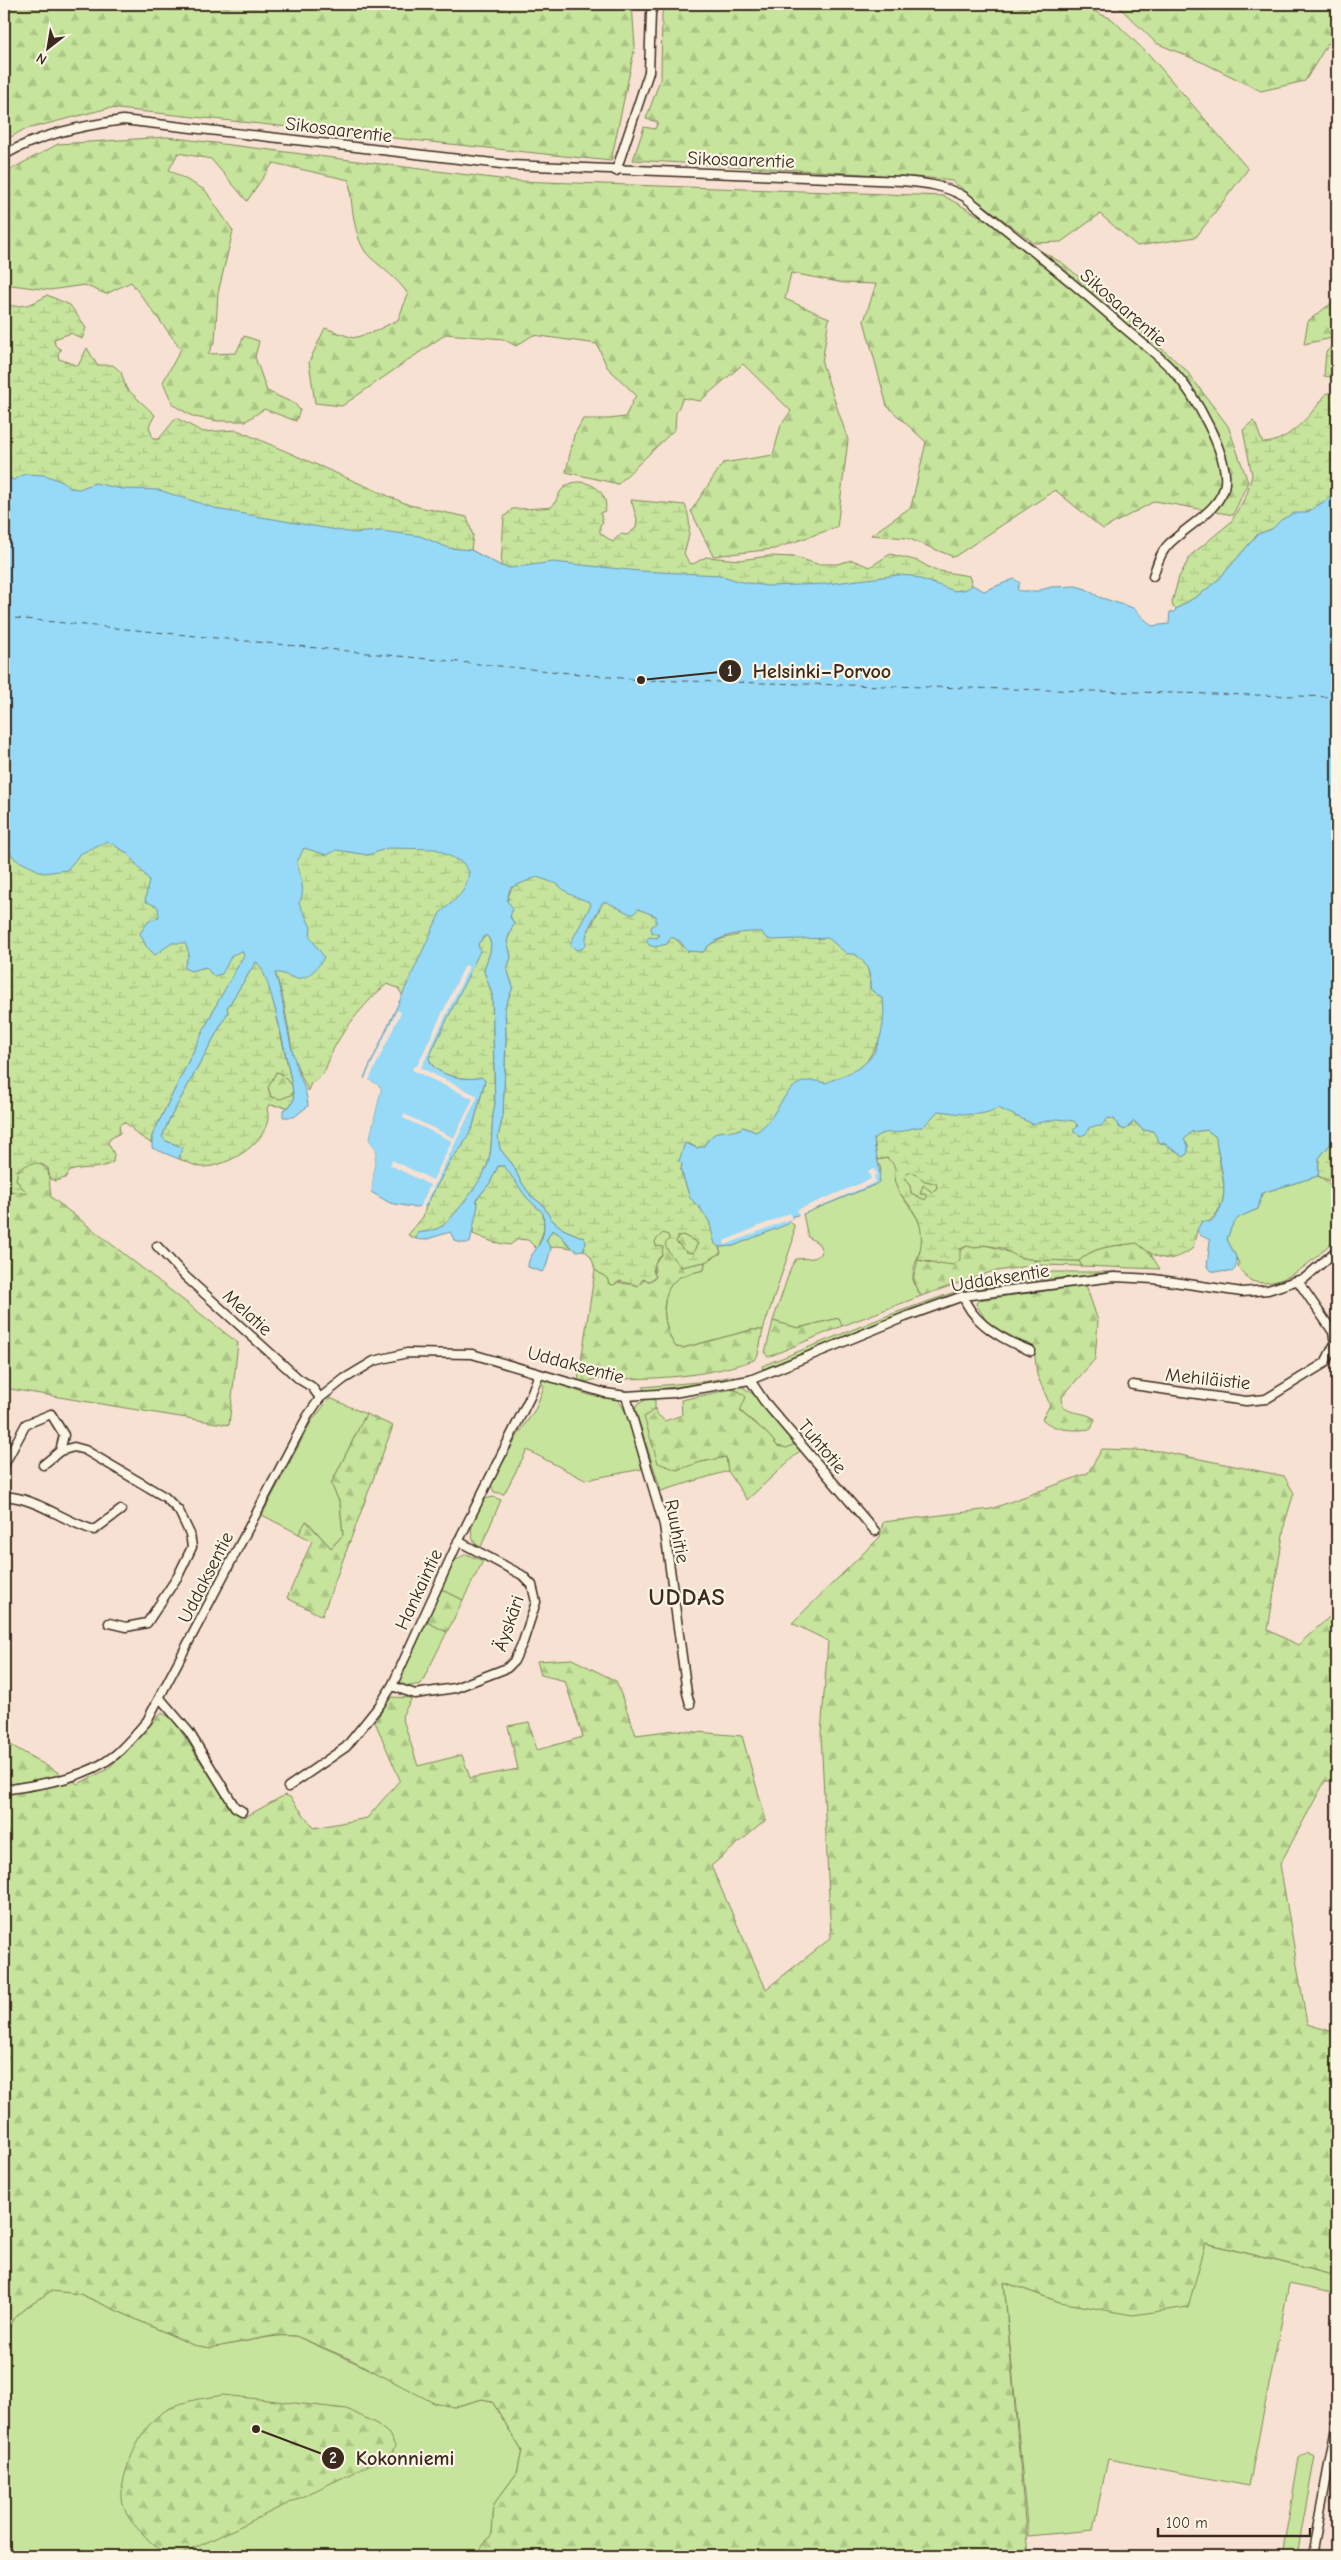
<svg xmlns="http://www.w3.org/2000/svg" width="1341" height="2560" font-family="'Comic Neue',sans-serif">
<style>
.green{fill:#c6e49b;stroke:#80875c}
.forest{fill:url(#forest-firs);stroke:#80875c}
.wetland{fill:url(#wetland-marsh);stroke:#80875c;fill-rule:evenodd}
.water{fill:#96daf8;stroke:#7294a1}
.pier{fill:#f7e1d2}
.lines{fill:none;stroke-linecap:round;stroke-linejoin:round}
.ferry{stroke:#525654;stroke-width:1;stroke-dasharray:6 5;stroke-linecap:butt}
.minor-casing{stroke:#3b2a1e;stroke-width:11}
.minor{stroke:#fcf5e5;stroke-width:8}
.labels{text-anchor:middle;stroke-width:4.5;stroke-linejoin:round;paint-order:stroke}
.street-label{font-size:19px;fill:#3b2a1e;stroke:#fcf5e5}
.district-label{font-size:24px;font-weight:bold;letter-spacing:1px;fill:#3b2a1e;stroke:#fcf5e5}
.leader{fill:none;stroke:#3b2a1e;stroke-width:2}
.callout-dot{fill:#3b2a1e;stroke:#fcf5e5;stroke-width:2}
.mark-label{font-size:15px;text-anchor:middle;font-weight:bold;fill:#fff}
.callout-label{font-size:20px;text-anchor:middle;font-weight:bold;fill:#3b2a1e;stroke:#fcf5e5;stroke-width:4.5;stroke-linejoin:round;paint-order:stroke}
</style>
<defs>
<pattern id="forest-firs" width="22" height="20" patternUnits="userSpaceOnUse" patternTransform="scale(1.25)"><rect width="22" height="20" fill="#c6e49b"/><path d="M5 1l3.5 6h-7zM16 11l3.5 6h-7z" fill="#abc485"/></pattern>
<pattern id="wetland-marsh" width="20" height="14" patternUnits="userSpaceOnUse" patternTransform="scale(1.25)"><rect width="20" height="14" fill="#c6e49b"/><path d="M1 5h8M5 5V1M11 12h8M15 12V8" fill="none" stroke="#abc485"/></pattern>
</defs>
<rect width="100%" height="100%" fill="#f7e1d2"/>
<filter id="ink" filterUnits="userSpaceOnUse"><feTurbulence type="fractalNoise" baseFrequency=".02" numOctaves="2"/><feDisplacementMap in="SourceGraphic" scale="10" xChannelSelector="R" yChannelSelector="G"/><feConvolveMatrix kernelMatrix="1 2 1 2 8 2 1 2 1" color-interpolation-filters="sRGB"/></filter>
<g filter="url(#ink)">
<g class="green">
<path d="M888 1158C902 1170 891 1174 896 1185 903 1203 919 1213 922 1232 925 1248 912 1263 913 1278 913 1283 918 1291 921 1296L842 1326 839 1318 798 1328 773 1321 791 1267 796 1259 814 1258 821 1254 822 1250 818 1243 808 1237 803 1214 874 1185 881 1169 877 1160Z"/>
<polygon points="912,1172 925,1181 936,1183 937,1188 932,1192 928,1189 921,1194 925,1194 928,1197 925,1200 911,1193 910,1186 905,1180 906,1173"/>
<path d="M1318 1176C1341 1186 1337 1211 1337 1237 1316 1258 1284 1291 1251 1281L1238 1267 1239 1263 1227 1239C1234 1217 1236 1218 1258 1209L1262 1193Z"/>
<path d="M790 1222 794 1225 793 1240 763 1330H751L683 1348 676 1347C663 1331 658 1292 677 1279 684 1274 696 1272 704 1270L705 1262 721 1253 719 1247 733 1246Z"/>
<polygon points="1035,1260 1079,1261 1082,1266 1034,1265"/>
<polygon points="1037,1272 1117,1272 1118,1273 1027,1281 976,1289 977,1286 1004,1276"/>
<polygon points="966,1288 968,1291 891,1317 763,1370 762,1366 889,1315"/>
<polygon points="733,1376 734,1379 644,1391 643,1387 708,1381"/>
<path d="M543 1379 589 1395 615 1398C629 1407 638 1452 642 1469L585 1480 527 1450 504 1494 494 1492 491 1485 518 1435 536 1408 544 1386 541 1382Z"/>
<path d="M741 1386 753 1394 794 1444 787 1449 777 1446C768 1431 753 1423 740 1410V1392L732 1389Z"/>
<polygon points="330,1398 366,1414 331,1484 340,1503 343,1535 331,1548 307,1521 299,1534 262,1515 311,1422"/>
<polygon points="647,1399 655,1400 655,1409 650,1410 701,1462 726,1457 728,1471 661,1491 635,1409 638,1404"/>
<path d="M493 1497 501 1500 480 1549C463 1532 475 1517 485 1499Z"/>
<polygon points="466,1554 483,1561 463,1600 441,1589 454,1561"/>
<polygon points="427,1622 447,1632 421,1684 404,1687 399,1683 400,1678"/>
<polygon points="1205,2243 1337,2276 1337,2294 1289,2284 1249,2486 1108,2459 1093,2530 1028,2536 1004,2282 1060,2302"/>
<path d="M51 2290 80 2294 193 2345C228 2351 260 2333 296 2336L454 2407 482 2399 492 2401 522 2451 517 2473 494 2504 492 2534 475 2556H4V2338L16 2315Z"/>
<polygon points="1308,2452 1315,2456 1297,2556 1282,2556 1299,2458"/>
</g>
<g class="forest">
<polygon points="4,4 632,4 635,47 611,161 109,108 23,130 4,141"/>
<polygon points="665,4 1077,4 1112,19 1152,58 1248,169 1196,237 1137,246 1100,214 1061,242 1034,243 952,181 930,178 633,160 644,127 655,129 658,122 646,119 661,77 662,14"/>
<polygon points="1116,4 1337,4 1337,47 1328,43 1305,81 1261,91 1204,63 1156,43"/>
<path d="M167 137 516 181 944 196 1064 264 1185 369 1228 426 1248 482 1233 515 1155 501 1103 529 1055 490 954 557 907 538 871 535 911 507 926 442 887 406 864 321 876 284 844 283 791 273 785 299 829 318 822 363 848 440 837 527 774 549 713 556 691 511 723 463 773 455 781 425 791 411 743 364 700 401 683 398 676 413 675 429 618 484 566 472 574 435 583 419H609L625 417 636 395 607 367 597 344 533 335 516 346 503 339 446 334 342 406 315 403 309 362 325 328 353 338 371 333 398 320 408 294C395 276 385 271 370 257 353 241 352 202 349 180L273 163 247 201 211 159 178 153 169 170 205 190 233 231 218 293 215 341 208 354 236 353 244 336 259 341 255 357 267 391 295 404 300 410 296 421 264 409 246 421H218L194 417 173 405 163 382 181 349 131 282 106 294 84 285 50 290 4 284V173L58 144Z"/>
<polygon points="1337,299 1337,337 1304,344 1308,321"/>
<polygon points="276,1072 280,1073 292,1085 293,1094 281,1100 271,1097 268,1087"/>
<polygon points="4,1138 48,1170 51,1197 238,1343 229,1425 4,1388"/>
<path d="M663 1233 668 1234 680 1267 705 1262 704 1270C696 1272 684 1274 677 1279 658 1292 663 1331 676 1347L683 1348 751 1330H763L758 1355 754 1360C701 1378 655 1379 600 1379 591 1379 586 1384 578 1381L595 1270C602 1275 620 1285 629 1284 637 1284 641 1279 650 1281L656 1277C651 1268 655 1261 662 1254L655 1246V1241Z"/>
<polygon points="683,1235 698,1243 693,1253 686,1252 676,1242 678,1236"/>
<path d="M1137 1243 1150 1253 1160 1269 1082 1266 1079 1261C1095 1245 1117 1246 1137 1243Z"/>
<path d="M984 1245C1002 1248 1017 1257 1035 1260L1034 1265 991 1272 921 1296 913 1279 918 1260 939 1265 967 1246 975 1248Z"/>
<path d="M1086 1285 1098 1321 1095 1359 1062 1397 1063 1407C1073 1415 1084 1411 1095 1419L1091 1429C1074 1431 1055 1431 1042 1419L1050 1405 1037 1375 1034 1348 988 1324 976 1304 978 1300Z"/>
<polygon points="839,1318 842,1326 768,1357 765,1353 773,1321 798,1328"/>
<path d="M732 1389 740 1392 746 1397 740 1411C753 1423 768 1431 777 1446L787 1448 794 1444 801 1450 747 1500 728 1471 726 1457 701 1462 677 1470 658 1463 644 1417 655 1409 657 1414 665 1421 682 1415 681 1400Z"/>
<polygon points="366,1414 393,1426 322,1616 287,1598 312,1541 299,1534 306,1521 331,1548 343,1535 340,1503 331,1484"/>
<polygon points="1102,1449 1160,1451 1284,1476 1294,1493 1285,1522 1268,1630 1298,1645 1337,1610 1337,1781 1325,1781 1280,1864 1307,2024 1337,2033 1337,2276 1206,2243 1188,2307 1133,2315 1060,2302 1004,2282 1028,2556 475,2556 492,2534 494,2504 517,2473 522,2451 492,2401 482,2399 454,2407 434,2403 350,2359 296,2336 277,2335 211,2348 193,2345 80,2294 51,2291 16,2315 4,2338 4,1741 78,1784 108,1769 162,1713 173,1719 233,1812 245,1817 285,1795 290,1797 314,1828 367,1818 400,1780 375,1722 391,1697 412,1698 402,1716 418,1766 462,1755 470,1778 518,1769 508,1726 529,1722 537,1750 583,1737 565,1681 541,1675 537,1661 572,1659 616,1681 636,1735 675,1730 742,1736 766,1820 711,1866 766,1989 831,1938 821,1734 828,1641 792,1623 880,1537 883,1522 991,1509 1088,1473"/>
<polygon points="441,1589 463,1600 447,1632 427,1622"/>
<path d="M223 2395 347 2409 377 2424 389 2434 395 2446 392 2454 180 2555C166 2556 154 2547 145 2536 134 2525 123 2514 122 2498 120 2475 140 2430 158 2416 176 2401 200 2399 223 2395Z"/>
</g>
<g class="wetland">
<path d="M47 295 70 305 86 328 82 339 71 333 54 339 55 345 61 350 58 353 59 359 78 366 87 348 97 365H113L121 372 126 388 155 415 149 426 153 439H159L176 418 203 432 237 430 409 505 467 517 473 536 471 550 501 566 504 517 512 509C518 509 548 508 551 507 557 504 556 493 566 486 583 474 611 491 605 511L600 513 603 522 600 525V533L613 542 620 534 627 535 636 528 637 519 631 500 685 505C692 522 690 536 684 553L689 563 693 564 706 557 740 560 769 556 795 557 817 564H837L852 560 870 567 890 554 918 561 934 570 969 576 972 585 967 589 955 591 616 587 4 490V305C21 308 33 305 47 295Z"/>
<polygon points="1337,341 1337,378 1324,376 1326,352"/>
<path d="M1327 393H1337V493L1306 513 1281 520 1272 529 1258 534 1219 579 1202 593 1176 609 1173 607 1172 602 1179 577 1191 555 1231 522 1247 494 1252 475 1243 430 1253 421C1259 427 1258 435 1263 443 1289 443 1313 412 1327 393Z"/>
<path d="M4 780 80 821 255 941 215 1007 152 1136 151 1143 135 1133 131 1127 124 1122 119 1125 120 1133 110 1139 108 1143 114 1154 113 1162C98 1171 87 1166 70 1171L65 1178 56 1181 50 1179 48 1168C37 1160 29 1163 18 1170L16 1180 28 1194 4 1190Z"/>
<path d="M380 840 461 852 474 880 403 996 398 988 387 984C369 998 343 1029 333 1050 326 1064 327 1076 311 1083L308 1091 294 1060 282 994 275 972 299 848Z"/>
<path d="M720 860 866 962 870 978V989L883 999 886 1016 880 1039 860 1073 756 1132 743 1127C728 1137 715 1128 704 1146L697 1148 688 1143 681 1170 690 1198 700 1208 709 1221 721 1253 705 1262 681 1267C675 1261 668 1253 665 1244L669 1239 668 1235 663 1233 655 1241 656 1246 663 1247 662 1255 656 1261 653 1271 656 1277 649 1281 643 1279 638 1286 620 1281 614 1285 609 1284 607 1278 595 1270C593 1261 591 1254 583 1250L586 1243 584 1238 563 1229 551 1219 543 1205 531 1196 520 1180 513 1165 500 1149 498 1136 503 1115 506 1038 505 1007 513 987 507 969 511 957 507 941 514 923C498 898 514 884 530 867L601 876 585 938 603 902 654 896 659 935 657 938 667 944 671 937 675 938 687 951 703 952C712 940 724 938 738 935ZM683 1235 698 1243 693 1253 686 1252 676 1242 678 1236Z"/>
<path d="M486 935C497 946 486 959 484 971L492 994 495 1104C490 1124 494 1147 487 1166 480 1185 461 1208 446 1223 439 1230 426 1232 417 1233L416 1239 408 1235 423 1217 426 1206 451 1159 462 1147 473 1126 485 1081 481 1077C467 1082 430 1075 429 1057L479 951 478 944Z"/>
<path d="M256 962 262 966 270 986 292 1085 280 1073 276 1072 268 1088 271 1097 281 1099 293 1094 294 1100 289 1107 269 1105 267 1108C276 1139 228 1168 201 1167 194 1166 186 1161 179 1159L182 1147 166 1141 162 1137 169 1120 228 1012 227 1008Z"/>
<path d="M962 1102 1104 1117 1114 1119 1119 1127 1124 1130 1131 1126 1133 1121 1143 1130 1153 1131 1158 1136 1159 1143H1164L1184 1157 1188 1152V1145L1184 1140 1190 1132 1207 1130 1216 1137C1219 1177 1240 1204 1197 1230L1193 1248C1171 1265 1157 1260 1137 1243 1117 1246 1095 1245 1079 1261L1035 1260 1018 1257 1002 1248 984 1245 975 1248 967 1246 960 1249V1260L953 1265 918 1260C924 1235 923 1223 907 1202 903 1197 898 1192 896 1186 891 1174 902 1170 887 1158L877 1160 874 1138 879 1123ZM912 1172 925 1181 936 1183 937 1188 932 1192 923 1185 920 1194H925L927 1197 925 1200 911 1193 910 1186 905 1180 906 1174Z"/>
<polygon points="1337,1130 1337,1192 1330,1181 1318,1176 1319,1158 1333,1141"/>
<polygon points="498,1166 504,1166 508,1170 527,1198 543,1213 544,1229 537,1249 528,1240 518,1239 510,1245 493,1242 473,1234 474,1215 478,1205 476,1200 490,1183"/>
<polygon points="552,1230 564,1237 566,1243 572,1248 557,1246 551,1248 546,1241"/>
</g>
<path class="water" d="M25 474 45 475 63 482 70 488 79 489 95 483 122 489 159 490 221 510 354 533 381 531 420 536 449 548 471 550 501 566 510 568 553 562 639 571 719 575 742 582 767 586 827 584 898 575 912 576 955 591 967 589 972 585 984 591 1014 579 1020 583 1017 589 1020 591H1037L1051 587 1076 586 1086 589 1099 597 1133 608 1152 626 1169 624 1170 612H1174L1176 609 1202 593 1219 579 1258 534 1272 529 1281 520 1294 513H1306L1337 493V1130L1333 1141 1319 1158 1318 1176 1262 1193 1258 1209C1237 1218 1234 1217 1227 1239 1232 1251 1243 1262 1232 1272L1212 1271 1207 1267 1210 1240 1200 1235 1197 1230 1202 1221 1210 1222C1236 1199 1218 1166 1216 1137L1207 1130 1191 1132 1184 1140 1188 1145V1152L1184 1157 1164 1143 1160 1144 1153 1131 1143 1130 1134 1121 1125 1130 1119 1127 1114 1119 1108 1118 1101 1126 1090 1127 1086 1134 1080 1136 1074 1132V1129L1078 1126 1074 1121 1057 1119 1033 1124 998 1108C977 1119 960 1113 938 1111L923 1127C915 1127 912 1128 904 1131 893 1135 886 1129 874 1138 874 1153 882 1167 879 1182L874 1185 803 1214 793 1216 788 1224 733 1246 719 1247 715 1244 709 1221 700 1208 690 1198 681 1170 682 1164 679 1161 685 1143 697 1148 704 1146C720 1121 726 1138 743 1127L756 1132C784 1115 782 1070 826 1083 838 1077 853 1073 864 1064 881 1051 886 1019 883 999L870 989C871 973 868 964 855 954H847L828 938 771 940 765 937 762 932C743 931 715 935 703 952L687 951 680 941 671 937 667 944 655 947 649 945 646 941 649 937 657 938 659 935 652 932 651 927 656 923V916L638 909 634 914H630L607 902H603C597 914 584 930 586 944L582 949 576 950 570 944 591 905 589 902 569 894 557 884 537 877 510 888 507 901 513 908 510 917 514 923 507 941 511 957 507 969 513 987 505 1007 506 1038 503 1115 498 1137 500 1149 513 1165 520 1180 531 1196 543 1205 551 1219 563 1229 584 1238 586 1243 583 1250 577 1251C566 1245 564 1235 552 1230L546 1241 551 1248 546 1267 542 1272 528 1267C527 1257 539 1248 542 1238 545 1230 544 1222 543 1213L527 1198 504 1166H498L490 1183 476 1200 478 1205 470 1243H462L455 1241 450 1232 424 1240 416 1239 417 1233C426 1232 439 1230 446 1223 459 1210 480 1183 487 1166 494 1147 490 1124 495 1104L492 994 484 971C486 959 497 945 486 935L478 944 480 951 429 1057C430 1075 467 1082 481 1077L485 1080 473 1126 462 1147 451 1159 426 1206 412 1207 390 1203 371 1192 376 1151 369 1140 381 1089 378 1085 364 1078 440 913C457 897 465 896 469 872L463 863 436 849 388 848 368 855 337 850 327 855 304 848 297 862C299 874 307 891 299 903L311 927 310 937 324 957C318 968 307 981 294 978 287 976 282 972 275 973 285 1002 286 1032 295 1061 299 1078 307 1089 308 1106L294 1117H283V1110L289 1107 294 1100 292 1085C288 1066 269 967 256 962L227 1008 228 1012 169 1120 162 1137 166 1141 182 1147 179 1159 152 1148V1136L215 1007 244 955 242 951 232 955 222 974 213 976 206 967 191 971 184 968 189 953 185 943H172L155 955 146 946 140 933 149 921 159 917 158 907 145 901 149 880 127 853 107 841 80 854 67 870 43 873 15 859 4 844V476L14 480Z"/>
<g class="pier">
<polygon points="465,965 469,967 421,1068 478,1096 423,1209 420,1207 430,1185 390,1165 392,1160 433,1180 452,1141 403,1118 404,1114 454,1138 473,1099 412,1070 414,1066 417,1066"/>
<polygon points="397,1010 401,1012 369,1080 378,1085 381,1089 369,1140 376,1150 371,1195 369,1192 373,1151 367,1140 378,1089 364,1081"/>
<polygon points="874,1169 877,1174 874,1176 876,1182 874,1183 802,1214 803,1217 800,1217 797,1210 871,1179 868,1171"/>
<polygon points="790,1213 793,1223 790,1219 725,1245 724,1241"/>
</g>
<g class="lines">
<polyline class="ferry" points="4,617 641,680 1337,697"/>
<g class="minor-casing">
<g id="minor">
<path d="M4 155C40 134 81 126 123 120L510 165 902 181C925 183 944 185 965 197 1018 239 1072 281 1123 327 1139 341 1159 355 1174 372 1194 394 1228 453 1225 483 1223 509 1183 528 1167 546 1159 555 1157 565 1153 576"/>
<polyline points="616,171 649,72 651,13 654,4"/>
<polyline points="157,1246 186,1277 299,1379 312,1387 320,1398"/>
<path d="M963 1296C973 1324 1005 1341 1031 1351"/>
<polyline points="750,1380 764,1401 875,1531"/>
<polyline points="1133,1385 1246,1401 1266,1399 1325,1363 1335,1343 1333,1332 1298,1281"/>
<polyline points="626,1396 664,1525 687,1693 690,1704"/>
<polyline points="60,1451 74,1447 85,1450 165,1497 179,1511 190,1534 192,1547 178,1576 147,1623 126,1627 109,1623"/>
<polyline points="4,1465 26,1424 51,1414 64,1435 60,1451 43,1465"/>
<path d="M12 1497C43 1502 65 1522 94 1530L121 1510"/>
<polyline points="392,1686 415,1694 455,1688 507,1668 514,1661 523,1642 536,1602 532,1585 522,1575 458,1541"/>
<polyline points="160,1698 189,1732 235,1807 242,1811"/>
<polyline points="288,1787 346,1747 379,1706 392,1686 458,1542 530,1397 539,1374"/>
<path d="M4 1790C41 1784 85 1779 115 1755 127 1745 137 1732 147 1721L307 1417 320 1398 344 1379 374 1361 407 1353 472 1354 605 1393 626 1396 673 1393 750 1380 905 1317 963 1296 1114 1277 1154 1279 1242 1292 1268 1290 1305 1278 1337 1250"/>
<polyline points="1312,2556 1337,2422"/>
</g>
</g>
<use href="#minor" class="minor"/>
</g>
</g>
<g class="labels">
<g class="street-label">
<text transform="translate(339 129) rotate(7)" y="7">Sikosaarentie</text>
<text transform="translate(741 159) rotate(2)" y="7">Sikosaarentie</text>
<text transform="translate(1124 307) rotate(41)" y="7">Sikosaarentie</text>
<text transform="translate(1000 1277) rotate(-9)" y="7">Uddaksentie</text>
<text transform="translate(248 1312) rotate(42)" y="7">Melatie</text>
<text transform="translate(576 1364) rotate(15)" y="7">Uddaksentie</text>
<text transform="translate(1208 1378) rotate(6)" y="7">Mehiläistie</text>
<text transform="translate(823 1446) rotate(50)" y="7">Tuhtotie</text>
<text transform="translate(678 1531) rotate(79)" y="7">Ruuhitie</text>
<text transform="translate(205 1577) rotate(-63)" y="7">Uddaksentie</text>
<text transform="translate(418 1589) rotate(-65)" y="7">Hankaintie</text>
<text transform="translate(508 1623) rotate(-71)" y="7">Äyskäri</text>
</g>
<g class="district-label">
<text x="687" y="1605">UDDAS</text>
</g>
</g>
<path class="leader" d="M641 680L730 671M256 2429L333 2458"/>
<g class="callout-dot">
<circle cx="641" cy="680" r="5"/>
<circle cx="256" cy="2429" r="5"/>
<circle cx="730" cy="671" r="12"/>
<circle cx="333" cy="2458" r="12"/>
</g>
<g class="mark-label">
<text x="730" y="676">1</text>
<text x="333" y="2463">2</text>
</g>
<g class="callout-label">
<text x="822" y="678">Helsinki–Porvoo</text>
<text x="405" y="2465">Kokonniemi</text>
</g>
<rect width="1341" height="2560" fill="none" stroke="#fcf5e5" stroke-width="20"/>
<rect x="10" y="10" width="1321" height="2540" fill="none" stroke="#3b2a1e" stroke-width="2" filter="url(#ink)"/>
<g transform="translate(48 48) rotate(211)" stroke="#fcf5e5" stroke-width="4" paint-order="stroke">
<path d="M0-4L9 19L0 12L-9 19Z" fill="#3b2a1e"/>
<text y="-8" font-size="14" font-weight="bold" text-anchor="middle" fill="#3b2a1e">N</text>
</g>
<path d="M1158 2528v8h152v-8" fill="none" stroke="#3b2a1e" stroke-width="2.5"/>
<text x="1166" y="2528" font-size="15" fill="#3b2a1e" stroke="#fcf5e5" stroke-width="4" paint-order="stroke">100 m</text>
</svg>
